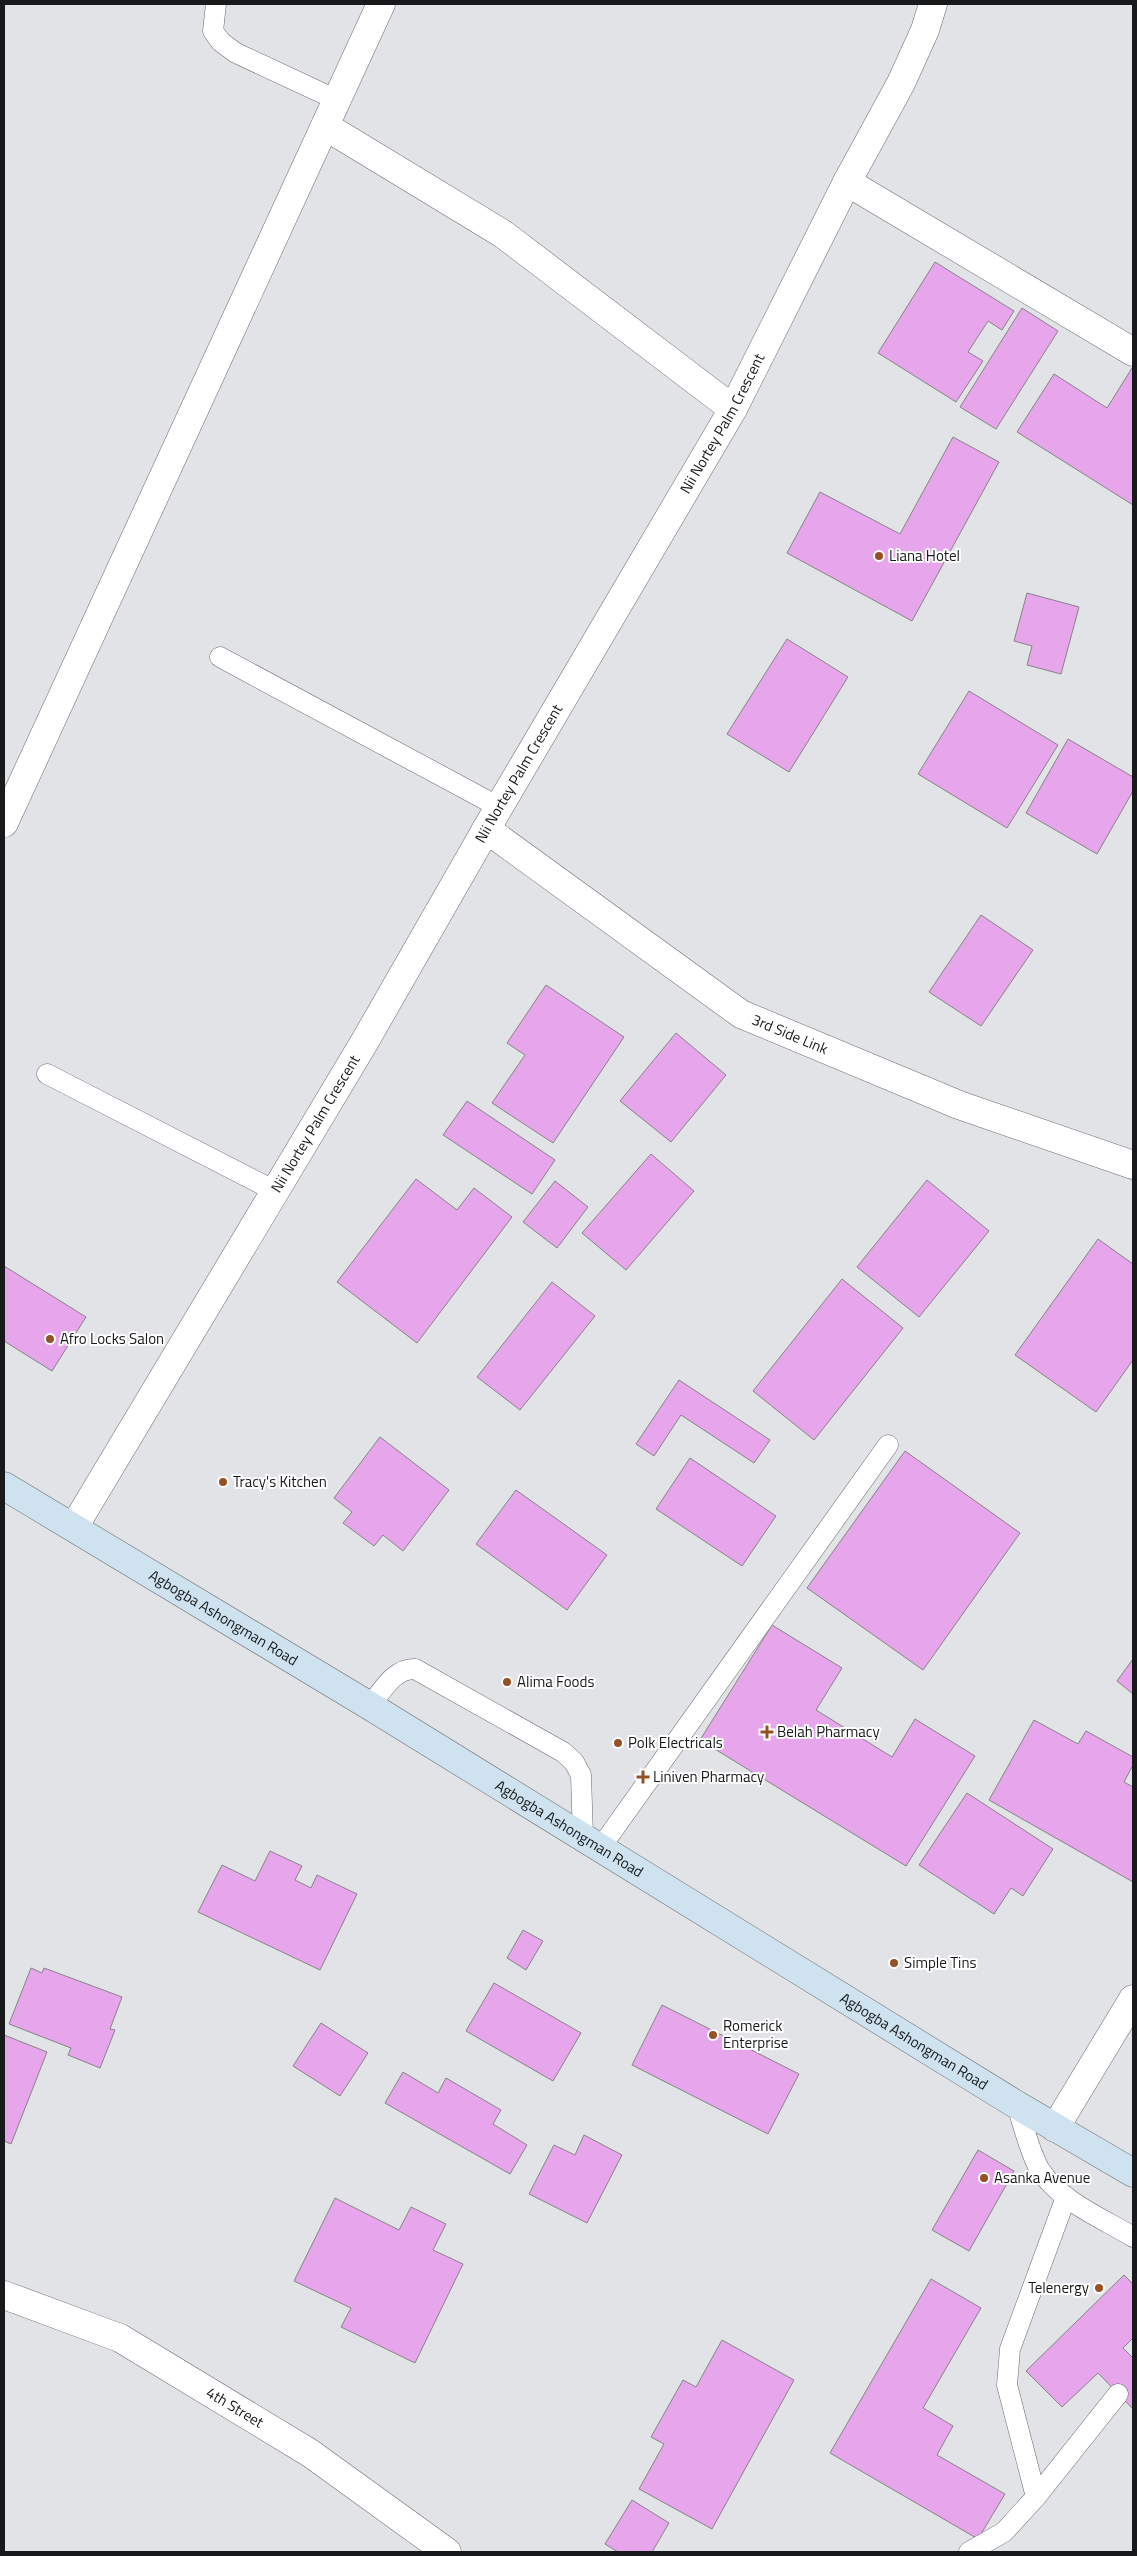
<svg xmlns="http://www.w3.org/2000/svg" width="1137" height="2556" font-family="'Titillium Web',sans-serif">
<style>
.building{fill:#e7a6ec;stroke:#868386}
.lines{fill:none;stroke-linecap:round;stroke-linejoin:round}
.lane-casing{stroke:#686a6d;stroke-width:21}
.street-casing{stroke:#686a6d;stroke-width:29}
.secondary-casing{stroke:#686a6d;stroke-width:29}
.lane{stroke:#fff;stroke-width:20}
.street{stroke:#fff;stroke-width:28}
.secondary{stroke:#cee2ef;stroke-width:28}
.poi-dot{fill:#955124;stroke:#fff;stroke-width:2}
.labels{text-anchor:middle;stroke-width:4;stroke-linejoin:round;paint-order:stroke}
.street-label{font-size:15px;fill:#18191a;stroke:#fff}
.poi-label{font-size:15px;fill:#18191a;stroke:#fff;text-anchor:start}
</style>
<rect width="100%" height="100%" fill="#e1e3e6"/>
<g class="building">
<polygon points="935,262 1014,311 1002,330 988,321 968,352 983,361 956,402 878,353"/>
<polygon points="1022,308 1058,331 996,429 960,407"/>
<polygon points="1132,368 1133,369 1133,505 1017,432 1054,374 1107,408"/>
<polygon points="953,437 999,462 912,621 787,553 820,492 900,534"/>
<polygon points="1027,593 1079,607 1061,674 1027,665 1032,646 1014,641"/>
<polygon points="787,639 848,677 789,772 727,734"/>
<polygon points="969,691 1058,745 1007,828 918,774"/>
<polygon points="1068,739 1133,777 1133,791 1097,854 1026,813"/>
<polygon points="981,915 1033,950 981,1026 929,992"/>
<polygon points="546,985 624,1037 553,1143 492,1103 525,1055 507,1043"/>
<polygon points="676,1033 726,1075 671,1142 620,1101"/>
<polygon points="467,1101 555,1160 532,1194 443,1135"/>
<polygon points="651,1154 694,1191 626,1270 582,1233"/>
<polygon points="416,1179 457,1210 474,1188 512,1217 417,1343 337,1282"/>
<polygon points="927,1180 989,1231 919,1317 857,1267"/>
<polygon points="555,1181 588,1207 557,1248 523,1222"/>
<polygon points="1098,1239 1133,1264 1133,1360 1096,1412 1015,1355"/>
<polygon points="4,1266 86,1317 52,1371 4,1341"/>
<polygon points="842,1279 903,1328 814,1440 753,1391"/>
<polygon points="552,1282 595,1316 520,1410 477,1377"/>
<polygon points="679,1380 770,1440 754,1463 681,1415 654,1456 636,1444"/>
<polygon points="380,1437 449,1490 403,1551 383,1535 374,1546 343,1523 352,1512 334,1498"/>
<polygon points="905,1451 1020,1533 923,1670 807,1588"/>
<polygon points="690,1458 776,1516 742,1566 656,1509"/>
<polygon points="516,1490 607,1555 567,1610 476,1544"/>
<polygon points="772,1625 842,1668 816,1710 892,1757 915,1719 975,1756 906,1866 700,1740"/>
<polygon points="1133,1659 1133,1694 1117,1681"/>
<polygon points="1034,1720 1078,1744 1086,1731 1133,1757 1133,1765 1124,1782 1133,1787 1133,1882 989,1800"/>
<polygon points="967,1793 1053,1849 1023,1896 1011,1888 994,1914 919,1865"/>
<polygon points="270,1851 302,1866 295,1880 311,1888 317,1875 357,1894 320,1970 198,1912 222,1865 255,1881"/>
<polygon points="523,1930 543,1941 526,1970 507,1958"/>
<polygon points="31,1968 42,1973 44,1968 122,1997 110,2029 115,2030 100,2068 68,2055 71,2048 9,2024"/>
<polygon points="494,1983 581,2033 553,2081 466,2031"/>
<polygon points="662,2005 799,2074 768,2134 632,2065"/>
<polygon points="321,2023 368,2053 340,2096 293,2066"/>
<polygon points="4,2035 47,2052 11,2144 4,2141"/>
<polygon points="403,2072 438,2093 446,2078 501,2110 493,2124 527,2145 510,2174 385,2103"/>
<polygon points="584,2135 622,2155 587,2223 529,2194 554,2145 575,2155"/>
<polygon points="978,2150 1014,2171 969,2251 932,2230"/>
<polygon points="335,2198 399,2230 411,2207 446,2224 433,2250 463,2264 415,2363 341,2327 351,2308 294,2281"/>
<polygon points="1124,2275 1133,2284 1133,2338 1123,2348 1133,2358 1133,2409 1098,2373 1062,2407 1026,2371"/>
<polygon points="931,2279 981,2308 923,2408 953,2426 937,2455 1005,2494 978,2539 830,2453"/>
<polygon points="722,2340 794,2380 712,2529 639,2489 664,2444 651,2437 683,2380 696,2387"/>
<polygon points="632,2500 669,2523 652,2552 618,2552 605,2544"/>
</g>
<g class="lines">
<g class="lane-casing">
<g id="lane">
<polyline points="216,4 213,31 221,42 236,53 337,100"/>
<polyline points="220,657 499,807"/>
<polyline points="47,1074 275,1191"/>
<path d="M370 1706C382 1691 394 1668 415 1669L563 1752 574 1762 581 1775 583 1836"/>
<polyline points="601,1847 888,1445"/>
<path d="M1017 2105C1023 2124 1030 2154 1040 2170 1061 2202 1102 2218 1133 2237"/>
<polyline points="1036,2497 1007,2385 1010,2349 1066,2197"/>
<polyline points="969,2552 1004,2532 1036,2497 1118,2394"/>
</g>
</g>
<g class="street-casing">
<g id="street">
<polyline points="325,126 503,234 733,409"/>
<polyline points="847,182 1133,352"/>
<polyline points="4,823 381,4"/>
<path id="s1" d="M486 829 741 1014 959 1105 1133 1165"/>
<path id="s2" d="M74 1527 365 1041 499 807 733 409 847 182 901 83 925 30 933 4"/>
<polyline points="1055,2128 1133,1999"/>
<path id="s3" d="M4 2295 120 2338 310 2453 447 2552"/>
</g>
</g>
<g class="secondary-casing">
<g id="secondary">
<path id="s4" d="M4 1486 370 1706 1017 2105 1133 2173"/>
</g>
</g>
<use href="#lane" class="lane"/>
<use href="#street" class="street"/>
<use href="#secondary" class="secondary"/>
</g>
<g class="poi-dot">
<circle cx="879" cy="556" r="5"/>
<circle cx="50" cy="1339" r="5"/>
<circle cx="223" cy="1482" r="5"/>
<circle cx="507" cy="1682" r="5"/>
<path d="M764.5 1724.5h5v5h5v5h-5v5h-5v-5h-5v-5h5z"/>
<circle cx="618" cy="1743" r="5"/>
<path d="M640.5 1769.5h5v5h5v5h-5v5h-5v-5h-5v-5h5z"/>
<circle cx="894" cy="1963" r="5"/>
<circle cx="713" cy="2035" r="5"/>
<circle cx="984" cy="2178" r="5"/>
<circle cx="1099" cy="2288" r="5"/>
</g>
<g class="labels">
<g class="street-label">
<text dy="5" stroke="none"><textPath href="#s2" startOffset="1280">Nii Nortey Palm Crescent</textPath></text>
<text dy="5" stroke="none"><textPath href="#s2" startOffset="875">Nii Nortey Palm Crescent</textPath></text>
<text dy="5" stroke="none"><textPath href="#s1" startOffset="368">3rd Side Link</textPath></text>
<text dy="5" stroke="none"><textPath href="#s2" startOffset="470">Nii Nortey Palm Crescent</textPath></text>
<text dy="5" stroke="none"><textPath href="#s4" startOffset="256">Agbogba Ashongman Road</textPath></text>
<text dy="5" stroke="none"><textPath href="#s4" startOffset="661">Agbogba Ashongman Road</textPath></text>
<text dy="5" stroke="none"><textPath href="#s4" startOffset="1066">Agbogba Ashongman Road</textPath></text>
<text dy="5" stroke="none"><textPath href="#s3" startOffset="258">4th Street</textPath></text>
</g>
<g class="poi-label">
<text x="889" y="561">Liana Hotel</text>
<text x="60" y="1344">Afro Locks Salon</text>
<text x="233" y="1487">Tracy's Kitchen</text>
<text x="517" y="1687">Alima Foods</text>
<text x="777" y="1737">Belah Pharmacy</text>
<text x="628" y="1748">Polk Electricals</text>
<text x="653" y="1782">Liniven Pharmacy</text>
<text x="904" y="1968">Simple Tins</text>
<text x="723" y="2031">Romerick<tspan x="723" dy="17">Enterprise</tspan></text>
<text x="994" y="2183">Asanka Avenue</text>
<text x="1089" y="2293" text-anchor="end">Telenergy</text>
</g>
</g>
<rect width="1137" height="2556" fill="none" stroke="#18191a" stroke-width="10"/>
</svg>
